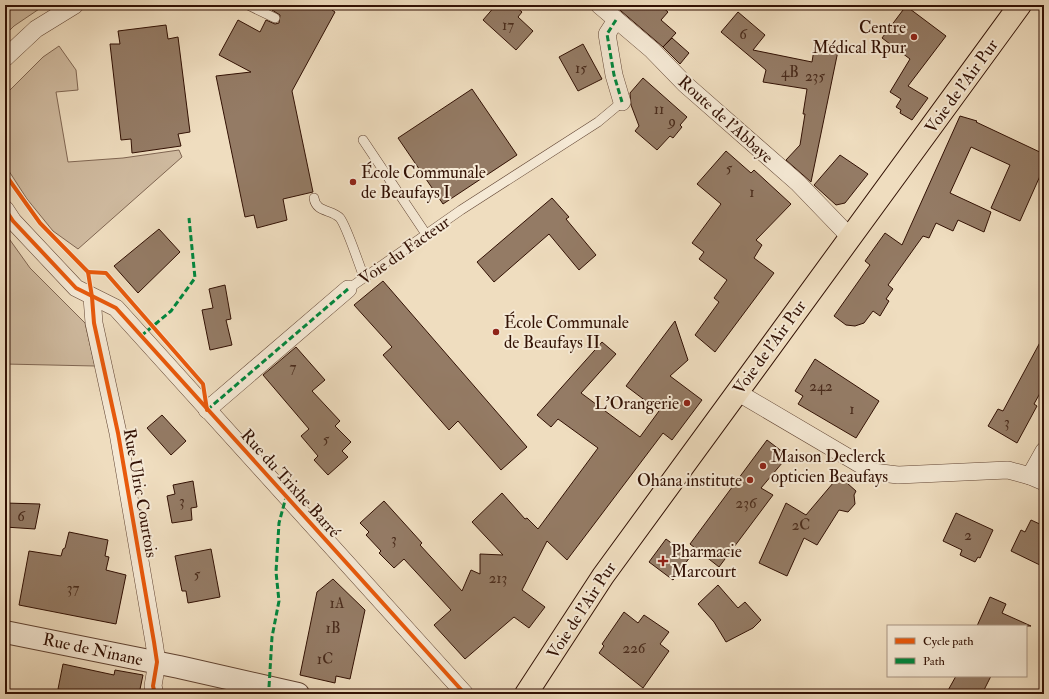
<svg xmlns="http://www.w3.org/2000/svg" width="1049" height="699" font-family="'IM FELL Double Pica',serif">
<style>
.green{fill:#cfba9f;stroke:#806652}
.building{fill:#947b65;stroke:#321104}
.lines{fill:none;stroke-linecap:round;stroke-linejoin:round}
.service-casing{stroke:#614433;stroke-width:10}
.minor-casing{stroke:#614433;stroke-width:18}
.tertiary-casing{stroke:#614433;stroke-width:24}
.primary-casing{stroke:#321104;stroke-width:24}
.service{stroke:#f5e9d5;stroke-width:9}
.minor{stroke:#f5e9d5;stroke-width:17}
.tertiary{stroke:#f5e9d5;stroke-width:22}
.primary{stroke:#efddbf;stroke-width:22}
.quiet{stroke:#00873e;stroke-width:3;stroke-dasharray:6 3;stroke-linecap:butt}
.cycleway-casing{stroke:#f5e9d5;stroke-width:6}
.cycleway{stroke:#e8590c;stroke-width:4}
.poi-dot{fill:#8f2418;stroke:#f5e9d5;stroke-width:1.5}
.labels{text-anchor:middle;stroke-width:4;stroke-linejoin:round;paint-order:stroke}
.number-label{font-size:15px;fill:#4a2c1c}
.poi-label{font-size:17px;fill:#321104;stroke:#f5e9d5;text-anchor:start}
.street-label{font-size:17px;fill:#321104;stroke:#f5e9d5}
</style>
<rect width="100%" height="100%" fill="#efddbf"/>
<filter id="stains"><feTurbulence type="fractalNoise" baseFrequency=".005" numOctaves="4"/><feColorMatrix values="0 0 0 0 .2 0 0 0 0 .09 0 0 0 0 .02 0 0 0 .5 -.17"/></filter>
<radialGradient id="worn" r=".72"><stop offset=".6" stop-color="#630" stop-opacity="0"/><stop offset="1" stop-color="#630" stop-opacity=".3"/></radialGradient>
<g class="green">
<polygon points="5,5 45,5 14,26 5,35"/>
<polygon points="59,46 76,70 78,90 56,92 68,162 123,158 179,150 182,157 78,249 53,231 27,199 5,165 5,95 43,57"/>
<polygon points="5,233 30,268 85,323 95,366 5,364"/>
</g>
<g class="building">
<polygon points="275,5 335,5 332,10 335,12 292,91 313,192 283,199 287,220 257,228 254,215 245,217 216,76 251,72 219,55 238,20 260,32 266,20 275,24 279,23 280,15 272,10"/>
<polygon points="496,5 514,5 522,12 518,17 533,31 516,50 483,20"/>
<polygon points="614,5 660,5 668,12 661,20 676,33 663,47"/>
<polygon points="906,6 946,36 908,86 928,98 912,120 900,113 901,110 896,107 901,99 890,92 910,59 882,38"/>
<polygon points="738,12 765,35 753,50 812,62 815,43 839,46 811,182 786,160 800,145 805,114 803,114 807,89 763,82 766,70 721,32"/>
<polygon points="166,25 168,39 178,37 190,132 178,134 181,146 132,153 131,139 121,140 110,44 120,44 118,31"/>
<polygon points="672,38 689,53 680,64 663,47"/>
<polygon points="583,44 602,79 578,91 559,57"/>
<polygon points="643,78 687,117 680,125 682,127 673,138 670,136 657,150 635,131 639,126 631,105 630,93"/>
<polygon points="472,89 517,155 443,204 398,138"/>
<polygon points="960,116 977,121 976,122 1044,154 1044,167 1020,221 991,208 1010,165 971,147 950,193 991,212 984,232 958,220 953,231 936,223 929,238 923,236 888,285 893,289 886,299 889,301 880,316 873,311 864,323 855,326 846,325 834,316 870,265 865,261 885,233 902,245"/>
<polygon points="726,151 751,173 754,170 791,204 756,240 762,245 754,258 774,273 715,352 695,335 719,302 714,298 727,280 699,259 704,252 692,243 721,204 697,184"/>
<polygon points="840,155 868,174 845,203 836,205 814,185"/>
<polygon points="552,198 569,217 566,219 596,255 579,270 549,234 494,282 477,262"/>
<polygon points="159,229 180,252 138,293 114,266"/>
<polygon points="383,281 527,447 501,470 458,421 449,430 383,355 392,347 354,305"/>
<polygon points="225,285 231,319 226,320 232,345 210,350 202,310 213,308 209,289"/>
<polygon points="675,321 688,360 670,376 702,400 672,440 663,433 567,560 547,541 522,590 545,607 529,628 514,617 465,659 434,625 451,610 404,559 394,568 379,553 381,551 366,535 369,532 360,523 384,501 422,543 420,545 462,591 471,570 480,574 480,554 503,555 472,522 502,493 525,519 527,518 538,529 598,448 558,419 551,427 537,415 602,342 616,354 581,393 640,437 659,411 626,386"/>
<polygon points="1044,335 1044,386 1034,404 1037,406 1017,443 988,426 998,409 1003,411"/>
<polygon points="296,347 325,380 312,391 340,421 335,426 351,442 342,451 348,457 328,475 314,460 318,456 301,436 309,429 263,375"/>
<polygon points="815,359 879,401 856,438 798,404 803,396 795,391"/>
<polygon points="162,415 186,441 171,455 147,428"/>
<polygon points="767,440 788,456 761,488 773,495 719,567 690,544"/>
<polygon points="839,476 856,491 854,495 855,504 848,512 839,510 817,545 804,538 787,576 759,563 786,503 806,515"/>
<polygon points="193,481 197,507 191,508 192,520 172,523 167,496 175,494 173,485"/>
<polygon points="5,503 40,504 35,529 5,527"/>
<polygon points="956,513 993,530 980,558 978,557 975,562 960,555 962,550 943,541"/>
<polygon points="1031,520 1044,526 1044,567 1011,551 1021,530 1025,532"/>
<polygon points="69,532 108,540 105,556 109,557 106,570 126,575 116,624 19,605 29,551 61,556 63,549 65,548"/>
<polygon points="666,539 690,557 673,580 649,562"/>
<polygon points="211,549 220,597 188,603 186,591 182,591 175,556"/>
<polygon points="333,579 365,610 350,679 336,676 335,683 300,675 317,592"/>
<polygon points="718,585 738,608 745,602 761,620 753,628 726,642 714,622 698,604"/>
<polygon points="990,597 1006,604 1002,613 1031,626 977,626"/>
<polygon points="624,612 638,623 644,615 669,632 660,644 669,651 643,688 599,653 604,646 602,644"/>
<polygon points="63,664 114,675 115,670 143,675 139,694 81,694 58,689"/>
<polygon points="956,676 991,676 982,694 946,694"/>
</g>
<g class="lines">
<g class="service-casing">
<g id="service">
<polyline points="248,5 275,18"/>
<polyline points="363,140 426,234"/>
<path d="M314 198C316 213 332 209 340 218 347 227 359 265 364 277"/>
<polyline points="348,289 461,210 598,122 622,102"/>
</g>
</g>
<g class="minor-casing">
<g id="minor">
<polyline points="599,5 652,50 685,84 798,183 850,237"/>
<polyline points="616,20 607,34 614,75 622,102"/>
<polyline points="5,58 36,29 75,5"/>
<polyline points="5,209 13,221 76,288 116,308 465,694"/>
<polyline points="92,297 94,323 118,433 154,642 157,662 153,686 155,694"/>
<polyline points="737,392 873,472 898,475 1008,470 1030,476 1044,482"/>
<polyline points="207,410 348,289"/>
<polyline points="1030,476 1044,451"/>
</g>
</g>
<g class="tertiary-casing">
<polyline id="tertiary" points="5,632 179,667 298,694"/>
</g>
<g class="primary-casing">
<polyline id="primary" points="526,694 603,576 1020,5"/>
</g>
<use href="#service" class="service"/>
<use href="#minor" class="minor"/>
<use href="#tertiary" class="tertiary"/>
<use href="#primary" class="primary"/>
<g class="quiet">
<polyline points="616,20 607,34 614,75 622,102"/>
<polyline points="141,336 171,311 195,278 189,218"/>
<polyline points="207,410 348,289"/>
<polyline points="269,687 272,637 279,601 276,572 279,523 286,497"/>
</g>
<g class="cycleway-casing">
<g id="cycleway">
<polyline points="5,174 40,223 88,272 92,297 94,323 118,433 154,642 157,662 153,686 155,694"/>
<polyline points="5,209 13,221 76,288 116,308 465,694"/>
<polyline points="88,272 106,273 203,384 207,410"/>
</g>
</g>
<use href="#cycleway" class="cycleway"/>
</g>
<g class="poi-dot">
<circle cx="914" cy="37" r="4"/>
<circle cx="353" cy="182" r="4"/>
<circle cx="496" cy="332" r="4"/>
<circle cx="687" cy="403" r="4"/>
<circle cx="763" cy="466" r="4"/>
<circle cx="750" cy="480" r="4"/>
<path d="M661 555h4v4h4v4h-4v4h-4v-4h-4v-4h4z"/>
</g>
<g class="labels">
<g class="number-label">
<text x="508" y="30">17</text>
<text x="743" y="39">6</text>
<text x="581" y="73">15</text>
<text x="790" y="77">4B</text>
<text x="815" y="81">235</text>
<text x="659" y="114">11</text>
<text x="672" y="126">9</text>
<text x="729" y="173">5</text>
<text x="752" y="197">1</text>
<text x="293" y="372">7</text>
<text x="821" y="391">242</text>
<text x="852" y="414">1</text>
<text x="1007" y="427">3</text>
<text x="326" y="444">5</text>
<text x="182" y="506">3</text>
<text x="746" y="508">236</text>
<text x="21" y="521">6</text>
<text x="801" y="530">2C</text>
<text x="968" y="540">2</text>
<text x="394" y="544">3</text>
<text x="197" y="579">5</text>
<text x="498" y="583">213</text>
<text x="73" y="593">37</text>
<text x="337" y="608">1A</text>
<text x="333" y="633">1B</text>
<text x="634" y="653">226</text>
<text x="325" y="664">1C</text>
</g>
<g class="poi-label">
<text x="906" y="33" text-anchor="end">Centre<tspan x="906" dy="20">Médical Rpur</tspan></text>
<text x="361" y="178">École Communale<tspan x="361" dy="20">de Beaufays I</tspan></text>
<text x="504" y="328">École Communale<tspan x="504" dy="20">de Beaufays II</tspan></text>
<text x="679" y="409" text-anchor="end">L'Orangerie</text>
<text x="771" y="462">Maison Declerck<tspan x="771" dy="20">opticien Beaufays</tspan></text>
<text x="742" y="486" text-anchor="end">Ohana institute</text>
<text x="671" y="557">Pharmacie<tspan x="671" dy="20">Marcourt</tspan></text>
</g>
<g class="street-label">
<text transform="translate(961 86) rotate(-54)" y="6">Voie de l'Air Pur</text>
<text transform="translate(726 119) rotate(42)" y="6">Route de l'Abbaye</text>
<text transform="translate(404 250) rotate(-35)" y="6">Voie du Facteur</text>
<text transform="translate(769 347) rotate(-54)" y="6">Voie de l'Air Pur</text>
<text transform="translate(291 483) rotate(48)" y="6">Rue du Trixhe Barré</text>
<text transform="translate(141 493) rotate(80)" y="6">Rue Ulric Courtois</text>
<text transform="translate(581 610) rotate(-57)" y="6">Voie de l'Air Pur</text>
<text transform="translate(93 649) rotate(12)" y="6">Rue de Ninane</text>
</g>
</g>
<rect width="1049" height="699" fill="none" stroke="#efddbf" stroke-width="20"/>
<rect x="6" y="6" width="1037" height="687" fill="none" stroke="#321104" stroke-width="2"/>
<rect x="10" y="10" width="1029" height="679" fill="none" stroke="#321104"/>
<rect x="887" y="625" width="140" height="52" fill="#f5e9d5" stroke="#a79381"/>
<rect x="895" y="638" width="20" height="6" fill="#e8590c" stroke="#a79381"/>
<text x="923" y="645" font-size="12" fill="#321104">Cycle path</text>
<rect x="895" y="658" width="20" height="6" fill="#00873e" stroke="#a79381"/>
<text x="923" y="665" font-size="12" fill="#321104">Path</text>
<rect width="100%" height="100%" filter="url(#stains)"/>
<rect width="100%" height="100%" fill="url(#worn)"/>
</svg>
